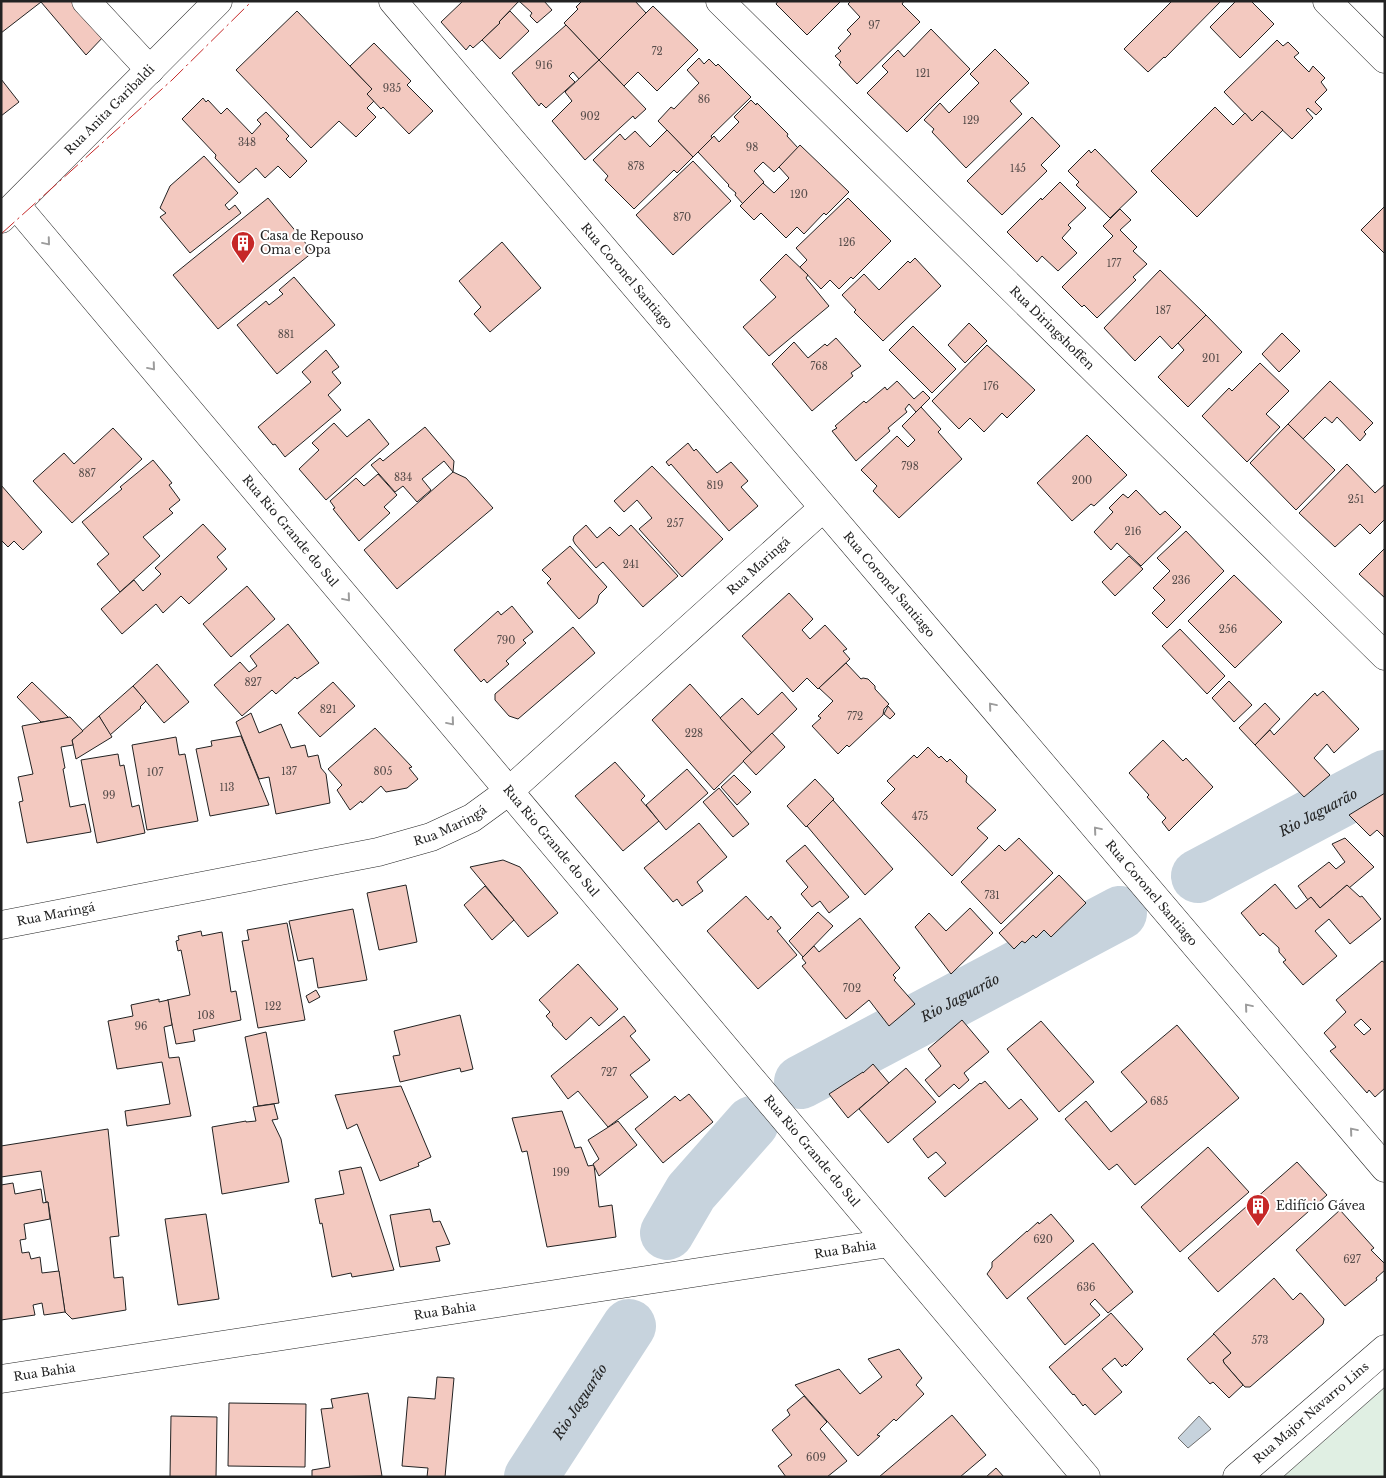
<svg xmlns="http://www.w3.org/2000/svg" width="1386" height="1478" font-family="'Libre Baskerville',serif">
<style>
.green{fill:#e0efe3;stroke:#6f6f6f}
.water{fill:#c7d3dd;stroke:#6f6f6f}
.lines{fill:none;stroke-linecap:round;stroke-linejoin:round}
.river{stroke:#c7d3dd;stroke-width:54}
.building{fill:#f3c9c0;stroke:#222;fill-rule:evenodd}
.minor-casing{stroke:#222;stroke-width:29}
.secondary-casing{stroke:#222;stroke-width:29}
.primary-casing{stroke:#222;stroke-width:29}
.minor{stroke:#fff;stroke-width:28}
.secondary{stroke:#fff;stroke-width:28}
.primary{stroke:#fff;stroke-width:28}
.power{stroke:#c62828;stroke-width:1;stroke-dasharray:18 4 2.5 4;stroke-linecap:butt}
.oneway{stroke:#9c9c9c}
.labels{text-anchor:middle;stroke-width:4;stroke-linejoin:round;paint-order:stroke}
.number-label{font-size:10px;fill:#564c4a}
.street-label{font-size:12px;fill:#222;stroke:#fff}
.poi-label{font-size:12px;fill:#222;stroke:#fff;text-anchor:start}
.water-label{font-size:14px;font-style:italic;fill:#222;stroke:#fff}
</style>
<rect width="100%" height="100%" fill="#fff"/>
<polygon class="green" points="1385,1387 1385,1477 1283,1477"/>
<polygon class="water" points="1199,1416 1211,1429 1188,1448 1178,1438"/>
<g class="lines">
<g class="river">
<path id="s1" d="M1198 876 1385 777"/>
<path id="s2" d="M801 1082 1120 913"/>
<polyline points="667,1233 691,1192 752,1123"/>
<path id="s3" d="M531 1477 629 1326"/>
</g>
</g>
<g class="building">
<polygon points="1,1 76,1 105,35 86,55 41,2 1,33"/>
<polygon points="463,1 544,1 552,10 537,23 530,16 532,13 519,1 499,22 500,23 482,40 473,48 470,45 466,50 441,22"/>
<polygon points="582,1 635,1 646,13 599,60 564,23 578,9 576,7"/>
<polygon points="778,1 841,1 807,35 776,4"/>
<polygon points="851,1 904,1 902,4 920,22 857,84 839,65 841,62 835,56 841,51 838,48 851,34 847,30 860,17 848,4"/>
<polygon points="1172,1 1221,1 1165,58 1164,57 1148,72 1124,49"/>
<polygon points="1236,1 1251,1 1274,24 1240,58 1210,27"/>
<polygon points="653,6 698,50 657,91 638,72 624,86 599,60"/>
<polygon points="297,11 372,89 367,94 374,101 367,108 376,117 356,137 339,121 311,148 236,70"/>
<polygon points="510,11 529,31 500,59 482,40 500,23 499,22"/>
<polygon points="566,25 599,60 579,79 573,72 569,76 575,82 546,108 541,103 539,106 512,73"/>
<polygon points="931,29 970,69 907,132 867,93 888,72 882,66 898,50 904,57"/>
<polygon points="1277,40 1283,46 1288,42 1299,53 1294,57 1309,72 1313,66 1325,78 1321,82 1327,90 1315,102 1322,109 1316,115 1308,108 1306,110 1313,118 1292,139 1262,111 1252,121 1224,92"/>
<polygon points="374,43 411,81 407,85 433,111 409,134 383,107 381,109 367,94 372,89 350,66"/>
<polygon points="995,49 1029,83 1010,101 1022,114 966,168 932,132 934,129 924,120 940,103 949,113 979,83 970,74"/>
<polygon points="699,58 704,64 709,59 716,66 718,64 751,97 711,136 712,138 693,157 658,121 671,107 674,109 699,83 687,70"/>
<polygon points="599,60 646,109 635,119 633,116 585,160 552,121 572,101 565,92"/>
<polygon points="1,79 19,102 1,116"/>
<polygon points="203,98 206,102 208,100 221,114 227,108 252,134 261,124 257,120 266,112 289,136 286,139 307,161 290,178 278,166 265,178 256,168 239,183 215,158 216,155 182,119"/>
<polygon points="751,100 756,105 757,103 788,134 787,136 798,148 774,172 763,162 754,171 764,182 743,204 735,195 736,193 728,186 729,185 698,152 714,136 719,142 739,122 734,117"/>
<polygon points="1215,107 1233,125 1245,113 1252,121 1262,111 1283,130 1197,217 1151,171"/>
<polygon points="1032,117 1060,146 1041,165 1047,171 1002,215 967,181"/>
<polygon points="667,130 693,157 677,173 674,170 634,209 605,180 608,176 593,160 620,134 625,140 635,131 650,147"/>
<polygon points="800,145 849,192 826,215 824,213 804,234 797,227 786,238 761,213 754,220 740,206 763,183 774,193 789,178 779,167"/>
<polygon points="1095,149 1137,192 1110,218 1076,185 1079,182 1068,171 1089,150 1091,153"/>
<polygon points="204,156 238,193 225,205 229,210 235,205 241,213 190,253 160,217 166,213 160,208 170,186"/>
<polygon points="693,161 731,201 673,255 636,215"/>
<polygon points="1060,182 1086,208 1068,225 1071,228 1062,238 1077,253 1058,271 1042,256 1037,262 1007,232 1041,198 1042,200"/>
<polygon points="268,198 313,252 218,329 173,275"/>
<polygon points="848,198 891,241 853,279 851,277 839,289 830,280 821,289 800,267 807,260 796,248"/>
<polygon points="1385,206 1385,254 1361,230"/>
<polygon points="1120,209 1131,220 1120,230 1137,247 1133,251 1147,264 1133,277 1136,280 1097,318 1084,305 1082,307 1062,287 1113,236 1103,226"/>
<polygon points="502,242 541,288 490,332 474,314 481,307 459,281"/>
<polygon points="786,254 808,275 806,278 829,306 769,356 743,327 776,297 760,280"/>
<polygon points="915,258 941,286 883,341 854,312 856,310 842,295 864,274 879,290 908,261 910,263"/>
<polygon points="1160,270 1206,315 1172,349 1160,336 1135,361 1104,328"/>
<polygon points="294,277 335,325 277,374 237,325 266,301 269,305 283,294 279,290"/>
<polygon points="1206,315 1242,352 1188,407 1158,377 1184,350 1178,343"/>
<polygon points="969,323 987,341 965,363 948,345"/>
<polygon points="913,326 956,369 932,393 889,350"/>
<polygon points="1282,333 1300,351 1279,372 1262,354"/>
<polygon points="836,338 861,366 851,373 853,376 812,411 772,364 794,342 808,358 825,344 827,346"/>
<polygon points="987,345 1035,390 1007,418 1002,413 984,432 970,418 959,429 932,401"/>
<polygon points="326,350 339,367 332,372 341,383 328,395 341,410 285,457 275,444 273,445 258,427 311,382 302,372"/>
<polygon points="1260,363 1289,391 1266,414 1280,427 1247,462 1202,416 1229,388 1232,391"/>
<polygon points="897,381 914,399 923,391 930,398 916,412 909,404 905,409 907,412 888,428 890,431 856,461 832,431 837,428 835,426 864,401 866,403 885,387 887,390"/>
<polygon points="1330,381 1373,423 1364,432 1366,434 1360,441 1337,417 1332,423 1325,417 1303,439 1288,424"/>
<polygon points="921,407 941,429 938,432 962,459 899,518 873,491 877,486 861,470 897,436 908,447 915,440 902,426"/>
<polygon points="369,419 389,444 326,500 299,469 319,450 312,443 334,423 347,437"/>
<polygon points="1288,424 1335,470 1296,510 1250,463"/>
<polygon points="425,427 454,461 453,472 444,461 422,479 431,490 417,502 403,486 395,492 371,465 380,458 383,461"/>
<polygon points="113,428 142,459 72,523 33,481 64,453 74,464"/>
<polygon points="1087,435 1127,475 1094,506 1091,504 1072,521 1037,483"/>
<polygon points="688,443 694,451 696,449 717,473 731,462 748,481 741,487 758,506 729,531 671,464 669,466 666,462"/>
<polygon points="153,460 172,483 169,485 180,500 169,509 173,513 143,537 160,556 120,592 97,564 109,554 82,522 122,489 120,487"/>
<polygon points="1347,464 1375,493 1385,484 1385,519 1370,534 1360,524 1335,547 1299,513"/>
<polygon points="652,466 723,539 682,577 639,529 652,518 637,500 624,512 614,501"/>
<polygon points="453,472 466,478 493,508 397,589 364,550"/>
<polygon points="378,474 397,495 384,507 390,513 359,541 333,509 335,508 330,501 356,478 364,486"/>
<polygon points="1,485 42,532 23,550 14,541 8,547 1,540"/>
<polygon points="1136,490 1160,515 1165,511 1181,527 1141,566 1117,543 1111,550 1094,532 1113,512 1109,508 1123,494 1128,498"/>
<polygon points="203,524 226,549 217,557 227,569 189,604 181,596 163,613 156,604 122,634 101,609 134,580 143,591 161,574 155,568"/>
<polygon points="586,525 597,538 610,527 619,536 631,525 678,576 643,607 603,562 596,568 575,544 573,540 574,536"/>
<polygon points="1186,531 1224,571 1167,628 1152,613 1165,600 1153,588 1170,571 1157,558"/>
<polygon points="570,546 607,587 599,595 597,603 579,619 547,583 551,579 542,570"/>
<polygon points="1385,548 1385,598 1359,574"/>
<polygon points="1129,556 1143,569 1115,596 1102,582"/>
<polygon points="1234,575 1282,622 1235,668 1188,621"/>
<polygon points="247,586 275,619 231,657 203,624"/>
<polygon points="789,593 813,619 802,630 810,639 825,625 847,649 843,651 850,659 818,689 807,678 793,692 742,636"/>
<polygon points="512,606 533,632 523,640 526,643 506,661 509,664 487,683 484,679 481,682 454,650 498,611 501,615"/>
<polygon points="288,624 319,663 297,679 295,677 276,694 272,690 242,716 214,685 240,662 249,672 257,666 250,656"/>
<polygon points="573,627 595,653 518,719 509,716 495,700 495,694"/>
<polygon points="1180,629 1225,676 1207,694 1162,646"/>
<polygon points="846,663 861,679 863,678 868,679 875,686 875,689 889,704 884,709 883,715 849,747 847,745 838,754 812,726 821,718 818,716 833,701 819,688"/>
<polygon points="157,664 189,702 164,723 133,686"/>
<polygon points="1229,681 1252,705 1234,722 1212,698"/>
<polygon points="32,682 69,718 41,722 17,697"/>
<polygon points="333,682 355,706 320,737 298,713"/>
<polygon points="690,684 752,753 714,790 652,720"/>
<polygon points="133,686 146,701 140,707 141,708 110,735 99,716"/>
<polygon points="1323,691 1359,729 1334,753 1327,744 1314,758 1330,775 1304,797 1255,745 1270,730 1274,735 1315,693 1317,696"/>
<polygon points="782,692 797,709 752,753 720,718 742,698 758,715"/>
<polygon points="1265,703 1280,719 1255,745 1239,728"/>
<polygon points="888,706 895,714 890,719 884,714"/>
<polygon points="251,713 259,733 281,724 291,748 305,745 308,757 318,755 321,768 326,774 330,803 276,814 269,777 259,779 236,722"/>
<polygon points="99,716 112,737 76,759 72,740"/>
<polygon points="70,717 83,731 72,740 73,745 61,747 65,768 63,769 70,807 85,804 91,832 27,843 19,802 23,801 18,777 33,774 22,726"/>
<polygon points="375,728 412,767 409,768 418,779 407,788 386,792 381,786 362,803 361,801 350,810 337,790 342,785 328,769"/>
<polygon points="772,733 785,747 756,775 743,761"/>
<polygon points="241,736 269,805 210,816 196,749 212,746 211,741"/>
<polygon points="176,737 179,755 185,754 198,821 147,830 132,745"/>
<polygon points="1163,740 1183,761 1186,758 1213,787 1169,831 1162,822 1166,818 1147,797 1149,795 1129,773"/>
<polygon points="928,747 939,758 941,756 947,762 950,759 967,776 966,782 996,810 977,828 988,838 952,876 881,803 895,789 887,781 914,755 917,758"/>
<polygon points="118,754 120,766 124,765 132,807 139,805 145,833 97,843 81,760"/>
<polygon points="615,762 645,796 641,800 659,821 623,851 575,796"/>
<polygon points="687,769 708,793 666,830 646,805"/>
<polygon points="734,775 751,792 737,805 721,787"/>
<polygon points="815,779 834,799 806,827 787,806"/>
<polygon points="719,788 749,824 733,837 703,802"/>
<polygon points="1385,793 1385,838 1377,830 1370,836 1349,815"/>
<polygon points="833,800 893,869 865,895 807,826"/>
<polygon points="699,823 727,857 697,882 703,891 682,906 677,899 673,902 644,868"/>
<polygon points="1019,838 1053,873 1001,924 961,882 999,845 1005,851"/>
<polygon points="1345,838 1374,867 1349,888 1347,885 1320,908 1311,897 1308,900 1298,886 1329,862 1336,869 1345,862 1332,844"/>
<polygon points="805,845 849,897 829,913 820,901 812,907 801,894 808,887 786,861"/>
<polygon points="503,860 520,867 558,913 528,937 470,867"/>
<polygon points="1059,875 1086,903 1051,937 1044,930 1036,938 1033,935 1025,943 1022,941 1014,949 999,933"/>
<polygon points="1275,884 1296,909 1311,897 1320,908 1347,885 1360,897 1362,896 1381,919 1350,944 1329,919 1315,931 1337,956 1303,985 1283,962 1286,960 1279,952 1279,948 1263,933 1260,936 1241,913"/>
<polygon points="406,885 417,942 379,950 367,893"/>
<polygon points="485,886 514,920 492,940 464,905"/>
<polygon points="746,896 768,920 771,916 781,928 777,931 797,955 758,989 707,931"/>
<polygon points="970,908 993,933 951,974 915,927 929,913 946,931"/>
<polygon points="353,909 367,980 318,988 313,958 298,961 289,921"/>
<polygon points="818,912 833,926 803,957 789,941"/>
<polygon points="860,918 900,968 893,975 896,978 894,980 915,1004 889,1026 869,1000 846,1019 802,966 806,963 802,958 814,946 819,952"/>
<polygon points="287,923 305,1020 258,1028 242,941 249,940 247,930"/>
<polygon points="201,931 202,936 222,932 231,992 236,991 241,1020 193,1030 195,1041 176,1044 167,1000 190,995 181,950 178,951 176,941 179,940 178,936"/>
<path d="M1382 961 1385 963V1088L1375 1097 1369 1090 1367 1093 1330 1051 1336 1047 1324 1033 1346 1012 1336 1000ZM1361 1019 1371 1029 1364 1035 1354 1025Z"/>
<polygon points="578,964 618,1009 599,1026 591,1017 566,1040 552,1025 553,1024 546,1016 550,1012 539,1000"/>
<polygon points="316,990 320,997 309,1003 306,996"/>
<polygon points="159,999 159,1002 168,1000 172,1025 164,1027 169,1058 179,1057 191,1116 127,1126 125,1111 170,1104 162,1062 117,1069 108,1021 133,1016 131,1005"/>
<polygon points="460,1015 473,1069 461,1072 460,1068 400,1082 393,1056 400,1055 394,1031"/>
<polygon points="624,1016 636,1031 630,1036 650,1060 630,1075 648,1097 608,1127 578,1091 568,1099 551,1076"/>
<polygon points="962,1020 989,1052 964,1073 969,1080 959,1089 954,1084 939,1097 925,1080 941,1066 928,1049"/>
<polygon points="1041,1021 1094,1082 1059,1112 1007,1049"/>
<polygon points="1177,1025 1239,1098 1135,1185 1117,1164 1109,1170 1065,1119 1086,1101 1111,1132 1147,1102 1121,1072"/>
<polygon points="266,1032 279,1103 258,1106 245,1037"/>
<polygon points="873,1064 889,1083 848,1118 829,1094 863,1072 863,1073"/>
<polygon points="906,1068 936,1102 888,1143 859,1109"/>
<polygon points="985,1081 1009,1109 1021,1099 1038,1119 945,1197 928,1178 946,1163 936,1152 928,1158 913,1139 980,1083 981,1084"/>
<polygon points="401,1086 431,1157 418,1163 419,1166 380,1181 357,1124 347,1129 335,1095"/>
<polygon points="689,1094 713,1122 663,1163 635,1129 675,1096 680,1101"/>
<polygon points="274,1104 278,1119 272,1120 281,1139 289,1182 222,1194 212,1127 246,1121 246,1122 256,1121 253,1107"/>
<polygon points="562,1111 575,1148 581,1147 588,1166 594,1165 599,1207 612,1205 616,1237 547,1247 527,1151 522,1152 512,1118"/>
<polygon points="618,1121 637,1145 599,1176 593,1164 599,1159 588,1140"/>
<polygon points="108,1129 119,1236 110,1237 114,1278 123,1277 126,1310 72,1319 65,1312 48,1202 46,1202 41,1171 1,1177 1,1146"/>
<polygon points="1208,1147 1249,1192 1180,1252 1141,1207"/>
<polygon points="1297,1162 1327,1195 1218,1292 1188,1258"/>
<polygon points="361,1167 394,1270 352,1277 351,1273 332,1277 322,1223 320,1224 315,1199 344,1194 339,1171"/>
<polygon points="13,1183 15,1194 41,1189 43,1203 48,1202 50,1219 24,1224 26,1239 20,1240 22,1253 29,1252 31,1259 40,1257 42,1273 59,1271 65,1312 44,1315 42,1303 33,1305 35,1315 1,1320 1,1185"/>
<polygon points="430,1209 433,1222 440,1221 450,1244 436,1247 440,1261 400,1267 390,1215"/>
<polygon points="1340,1210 1374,1248 1371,1250 1385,1264 1385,1270 1376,1278 1377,1280 1345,1306 1296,1250"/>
<polygon points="206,1214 219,1299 178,1305 165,1219"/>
<polygon points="1051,1214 1074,1241 1007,1299 987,1274 992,1267 992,1262 1027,1231 1027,1232 1038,1222 1039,1224"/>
<polygon points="1093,1243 1133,1292 1108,1313 1095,1299 1090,1304 1100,1315 1065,1345 1027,1298"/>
<polygon points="1274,1278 1293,1300 1300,1293 1302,1294 1324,1319 1323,1324 1250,1387 1245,1387 1224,1363 1223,1360 1231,1353 1213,1334"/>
<polygon points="1111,1313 1143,1349 1126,1366 1125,1364 1122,1367 1115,1358 1102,1369 1122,1392 1095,1415 1085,1404 1083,1406 1074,1394 1073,1395 1049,1367"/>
<polygon points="1214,1334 1231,1353 1223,1360 1224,1363 1243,1385 1229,1398 1213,1382 1210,1384 1187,1359"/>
<polygon points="899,1349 922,1378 916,1385 924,1394 896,1421 894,1419 877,1435 880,1436 858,1456 795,1385 839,1369 860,1394 882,1377 868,1359"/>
<polygon points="437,1377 454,1378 445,1477 427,1477 428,1468 402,1466 408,1397 435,1399"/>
<polygon points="368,1393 382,1476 312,1477 312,1470 330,1467 321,1409 333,1408 331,1399"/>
<polygon points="804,1396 827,1422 820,1429 847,1461 827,1477 786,1477 778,1466 792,1455 772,1430 790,1415 787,1410"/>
<polygon points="229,1403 306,1404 305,1467 228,1466"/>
<polygon points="952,1415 986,1455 960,1477 879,1477"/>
<polygon points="171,1416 217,1417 216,1477 170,1477"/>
<polygon points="996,1468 1004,1477 986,1477"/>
</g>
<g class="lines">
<g class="minor-casing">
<g id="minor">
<polyline points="86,1 150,70"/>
<path id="s4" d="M720 1 1385 656"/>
<polyline points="1327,1 1385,59"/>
<path id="s5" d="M1 925 378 852 431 837 472 818 509 791 823 508"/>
<path id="s6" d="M1 1379 889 1243"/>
<path id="s7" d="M1237 1477 1385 1349"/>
</g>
</g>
<g class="secondary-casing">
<g id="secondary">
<path id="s8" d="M393 1 1385 1168"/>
<path id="s9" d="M16 205 1086 1477"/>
</g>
</g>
<g class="primary-casing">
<g id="primary">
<path id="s10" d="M1 219 218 1"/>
</g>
</g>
<use href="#minor" class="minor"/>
<use href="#secondary" class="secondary"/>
<use href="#primary" class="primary"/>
<polyline class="power" points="1,234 172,80 252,1"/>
</g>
<defs><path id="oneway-chevron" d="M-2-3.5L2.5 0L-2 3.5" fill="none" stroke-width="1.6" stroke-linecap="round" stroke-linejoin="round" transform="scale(1.25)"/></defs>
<g class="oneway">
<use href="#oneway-chevron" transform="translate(47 242) rotate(50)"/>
<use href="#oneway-chevron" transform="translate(152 367) rotate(50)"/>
<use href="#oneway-chevron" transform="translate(347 598) rotate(50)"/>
<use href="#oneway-chevron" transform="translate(992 706) rotate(-130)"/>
<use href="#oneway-chevron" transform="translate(451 722) rotate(50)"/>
<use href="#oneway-chevron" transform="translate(1097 830) rotate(-130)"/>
<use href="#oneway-chevron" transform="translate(1248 1007) rotate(-130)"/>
<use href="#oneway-chevron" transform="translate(1353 1131) rotate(-130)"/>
</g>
<defs>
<g id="building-pin" transform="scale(1.25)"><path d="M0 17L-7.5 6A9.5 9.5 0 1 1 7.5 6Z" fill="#c62828" stroke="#fff"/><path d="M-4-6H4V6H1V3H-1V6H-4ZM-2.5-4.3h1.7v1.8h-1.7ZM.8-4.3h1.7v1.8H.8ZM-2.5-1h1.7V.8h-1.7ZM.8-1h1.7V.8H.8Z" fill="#fff"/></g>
</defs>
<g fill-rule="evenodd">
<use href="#building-pin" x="243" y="243"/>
<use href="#building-pin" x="1258" y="1206"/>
</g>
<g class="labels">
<g class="number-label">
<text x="874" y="29">97</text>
<text x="657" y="55">72</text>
<text x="544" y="69">916</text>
<text x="923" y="77">121</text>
<text x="392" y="92">935</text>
<text x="704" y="103">86</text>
<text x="590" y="120">902</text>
<text x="971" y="124">129</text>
<text x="247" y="146">348</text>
<text x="752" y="151">98</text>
<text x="636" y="170">878</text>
<text x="1018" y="172">145</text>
<text x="799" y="198">120</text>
<text x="682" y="221">870</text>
<text x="847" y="246">126</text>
<text x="1114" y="267">177</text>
<text x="1163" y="314">187</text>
<text x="286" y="338">881</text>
<text x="1211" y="362">201</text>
<text x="819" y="370">768</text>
<text x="991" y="390">176</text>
<text x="910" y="470">798</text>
<text x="87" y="477">887</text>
<text x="403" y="481">834</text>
<text x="1082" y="484">200</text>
<text x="715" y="489">819</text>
<text x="1356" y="503">251</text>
<text x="675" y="527">257</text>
<text x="1133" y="535">216</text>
<text x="631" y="568">241</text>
<text x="1181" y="584">236</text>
<text x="1228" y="633">256</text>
<text x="506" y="644">790</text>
<text x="253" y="686">827</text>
<text x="328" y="713">821</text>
<text x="855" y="720">772</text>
<text x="694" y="737">228</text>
<text x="289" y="775">137</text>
<text x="383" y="775">805</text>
<text x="155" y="776">107</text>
<text x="227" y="791">113</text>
<text x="109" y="799">99</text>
<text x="920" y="820">475</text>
<text x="992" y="899">731</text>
<text x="852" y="992">702</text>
<text x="273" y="1010">122</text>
<text x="206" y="1019">108</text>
<text x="141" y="1030">96</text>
<text x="609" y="1076">727</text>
<text x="1159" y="1105">685</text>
<text x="561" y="1176">199</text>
<text x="1043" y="1243">620</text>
<text x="1352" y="1263">627</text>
<text x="1086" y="1291">636</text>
<text x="1260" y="1344">573</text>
<text x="816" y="1461">609</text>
</g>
<g class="street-label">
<text dy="4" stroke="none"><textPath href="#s10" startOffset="154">Rua Anita Garibaldi</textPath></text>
<text dy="4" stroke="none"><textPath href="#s8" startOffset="361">Rua Coronel Santiago</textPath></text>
<text dy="4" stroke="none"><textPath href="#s4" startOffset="466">Rua Diringshoffen</textPath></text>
<text dy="4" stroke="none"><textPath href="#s9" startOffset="426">Rua Rio Grande do Sul</textPath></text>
<text dy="4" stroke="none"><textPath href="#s5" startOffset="866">Rua Maringá</textPath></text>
<text dy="4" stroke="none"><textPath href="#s8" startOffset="766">Rua Coronel Santiago</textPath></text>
<text dy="4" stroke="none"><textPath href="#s5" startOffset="461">Rua Maringá</textPath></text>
<text dy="4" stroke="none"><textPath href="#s9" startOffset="831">Rua Rio Grande do Sul</textPath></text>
<text dy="4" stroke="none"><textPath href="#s8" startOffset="1171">Rua Coronel Santiago</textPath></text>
<text dy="4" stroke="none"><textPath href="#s5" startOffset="56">Rua Maringá</textPath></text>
<text dy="4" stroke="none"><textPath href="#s9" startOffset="1236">Rua Rio Grande do Sul</textPath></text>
<text dy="4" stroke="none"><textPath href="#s6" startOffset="854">Rua Bahia</textPath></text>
<text dy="4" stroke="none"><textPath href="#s6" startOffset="449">Rua Bahia</textPath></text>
<text dy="4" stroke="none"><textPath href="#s6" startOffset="44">Rua Bahia</textPath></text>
<text dy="4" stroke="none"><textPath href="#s7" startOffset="98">Rua Major Navarro Lins</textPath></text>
</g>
<g class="poi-label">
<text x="260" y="240">Casa de Repouso<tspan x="260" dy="14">Oma e Opa</tspan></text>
<text x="1276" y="1210">Edifício Gávea</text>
</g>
<g class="water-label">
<text dy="5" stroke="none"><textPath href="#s1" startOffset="136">Rio Jaguarão</textPath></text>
<text dy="5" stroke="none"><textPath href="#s2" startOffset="180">Rio Jaguarão</textPath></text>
<text dy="5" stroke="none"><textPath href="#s3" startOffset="90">Rio Jaguarão</textPath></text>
</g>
</g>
<rect width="1386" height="1478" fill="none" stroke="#222222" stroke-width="5"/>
</svg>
